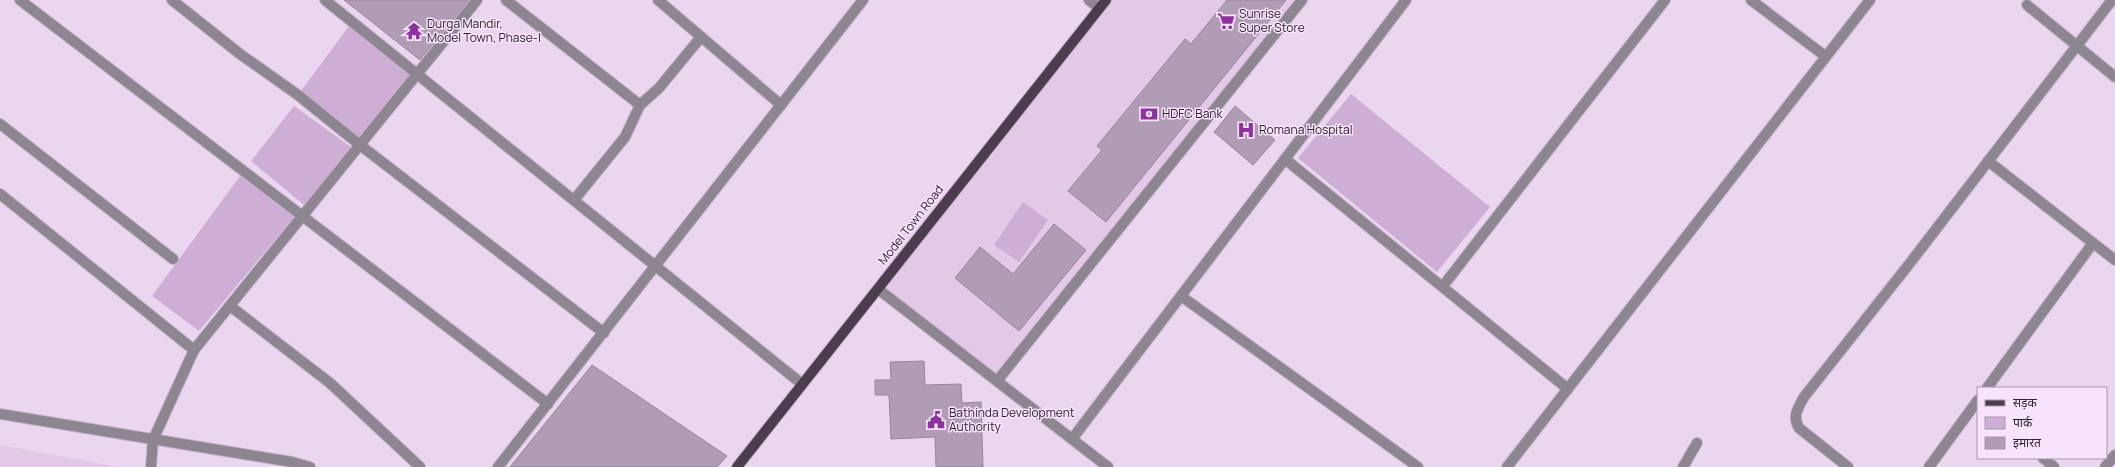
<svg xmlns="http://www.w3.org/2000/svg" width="2115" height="467" font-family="Manrope,'Noto Sans Devanagari',sans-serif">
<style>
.built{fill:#e3c9e7}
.green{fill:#ceaed5}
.building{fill:#b09cb4;stroke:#99869d}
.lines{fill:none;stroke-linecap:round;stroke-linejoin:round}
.minor-casing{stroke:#c5b2c8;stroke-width:12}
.major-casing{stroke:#c5b2c8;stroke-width:12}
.minor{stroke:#8d858f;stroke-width:10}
.major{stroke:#4c3d4e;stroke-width:10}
.labels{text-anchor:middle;stroke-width:3;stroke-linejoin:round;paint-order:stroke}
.poi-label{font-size:12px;fill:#2b242d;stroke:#f8e3fc;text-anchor:start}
.street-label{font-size:12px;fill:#2b242d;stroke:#f8e3fc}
</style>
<rect width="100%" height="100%" fill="#ebd6ef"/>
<g class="built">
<polygon points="1106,0 1302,0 997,381 878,289"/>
<polygon points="0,445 120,467 0,467"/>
</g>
<g class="green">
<polygon points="352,22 419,71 360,145 298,95"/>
<polygon points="1351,94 1490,207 1437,272 1298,158"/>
<polygon points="294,106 351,147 304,205 251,161"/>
<polygon points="240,176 295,216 199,331 152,296"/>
<polygon points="1023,202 1048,220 1019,262 994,245"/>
</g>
<g class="building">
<polygon points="344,0 469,0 420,60"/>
<polygon points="1227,0 1286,0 1106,222 1068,191 1102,150 1097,146 1185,39 1191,44"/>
<polygon points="1235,106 1275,140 1253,165 1214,132"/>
<polygon points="1054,224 1086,250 1019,331 955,278 980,247 1013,274"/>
<polygon points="924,361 925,385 961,384 962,403 981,402 983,467 936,467 935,437 891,439 889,395 875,395 875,380 891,380 890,362"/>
<polygon points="592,365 727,456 717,467 510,467"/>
</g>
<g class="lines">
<g class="minor-casing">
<g id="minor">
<polyline points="20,0 548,404"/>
<polyline points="172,0 240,54 298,95 360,145 604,333"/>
<polyline points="325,0 802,384"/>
<polyline points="506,0 640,105"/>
<polyline points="658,0 781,105"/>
<polyline points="1089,0 1099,8"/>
<polyline points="1751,0 1825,56"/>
<polyline points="2027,5 2115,77"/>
<polyline points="0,124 173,259"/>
<polyline points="1285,159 1568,389"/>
<polyline points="1988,161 2115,260"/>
<polyline points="0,194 194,350"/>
<polyline points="574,200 625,137 640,105 659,88 701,37"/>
<polyline points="1443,286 1665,0"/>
<polyline points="878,289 1108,467"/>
<polyline points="1181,296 1418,467"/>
<polyline points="230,306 330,383 420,467"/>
<polyline points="997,381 1302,0"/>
<polyline points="1987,388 2093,243"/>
<polyline points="0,414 292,462 310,467"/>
<polyline points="1072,439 1406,0"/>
<polyline points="2043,458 2054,467"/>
<polyline points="151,467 153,440 194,350 477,0"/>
<polyline points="498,467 863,0"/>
<polyline points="1507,467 1870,0"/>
<polyline points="1683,467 1697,443"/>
<path d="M1848 467 1799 428C1792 416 1798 408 1804 397L1910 263 2112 0"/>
<polyline points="1929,467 1978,400"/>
<polyline points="2105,467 2115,455"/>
</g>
</g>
<g class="major-casing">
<polyline id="major" points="737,467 1106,0"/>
</g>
<use href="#minor" class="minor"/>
<use href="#major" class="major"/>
</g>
<defs>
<g id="supermarket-bare" transform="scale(1.38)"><path d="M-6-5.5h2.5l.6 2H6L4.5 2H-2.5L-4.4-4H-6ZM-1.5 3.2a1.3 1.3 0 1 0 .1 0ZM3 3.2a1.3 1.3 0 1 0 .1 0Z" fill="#8d339e" stroke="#f8e3fc" stroke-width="2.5" paint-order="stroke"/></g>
<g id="temple-bare" transform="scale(1.38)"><path d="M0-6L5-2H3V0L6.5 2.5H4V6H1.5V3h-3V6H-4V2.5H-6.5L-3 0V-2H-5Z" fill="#8d339e" stroke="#f8e3fc" stroke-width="2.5" paint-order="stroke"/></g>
<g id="bank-bare" transform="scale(1.38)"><path d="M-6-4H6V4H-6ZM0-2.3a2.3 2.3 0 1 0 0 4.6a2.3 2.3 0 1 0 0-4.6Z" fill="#8d339e" stroke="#f8e3fc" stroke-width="2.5" paint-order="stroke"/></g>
<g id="hospital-bare" transform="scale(1.38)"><path d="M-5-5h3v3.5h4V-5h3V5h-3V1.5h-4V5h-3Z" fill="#8d339e" stroke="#f8e3fc" stroke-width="2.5" paint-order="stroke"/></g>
<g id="civic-bare" transform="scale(1.38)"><path d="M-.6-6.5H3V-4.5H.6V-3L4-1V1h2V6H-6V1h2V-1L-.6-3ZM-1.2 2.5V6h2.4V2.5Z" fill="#8d339e" stroke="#f8e3fc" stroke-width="2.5" paint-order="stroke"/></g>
</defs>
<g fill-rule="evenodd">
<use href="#supermarket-bare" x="1226" y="21"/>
<use href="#temple-bare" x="414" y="31"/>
<use href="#bank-bare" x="1149" y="114"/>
<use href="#hospital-bare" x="1246" y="130"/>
<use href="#civic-bare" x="936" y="420"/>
</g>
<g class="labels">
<g class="poi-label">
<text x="1239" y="18">Sunrise<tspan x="1239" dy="14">Super Store</tspan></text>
<text x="427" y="28">Durga Mandir,<tspan x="427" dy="14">Model Town, Phase-I</tspan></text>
<text x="1162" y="118">HDFC Bank</text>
<text x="1259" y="134">Romana Hospital</text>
<text x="949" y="417">Bathinda Development<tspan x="949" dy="14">Authority</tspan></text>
</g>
<g class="street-label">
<text transform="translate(911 225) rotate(-52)" y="4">Model Town Road</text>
</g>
</g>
<rect x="1977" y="387" width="130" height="72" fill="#f8e3fc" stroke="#a697a9"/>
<rect x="1985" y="400" width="20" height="6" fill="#4c3d4e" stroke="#a697a9"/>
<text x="2013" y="407" font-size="12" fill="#2b242d">सड़क</text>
<rect x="1985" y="417" width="20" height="12" fill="#ceaed5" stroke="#a697a9"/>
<text x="2013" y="427" font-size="12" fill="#2b242d">पार्क</text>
<rect x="1985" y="437" width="20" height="12" fill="#b09cb4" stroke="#a697a9"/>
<text x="2013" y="447" font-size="12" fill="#2b242d">इमारत</text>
</svg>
